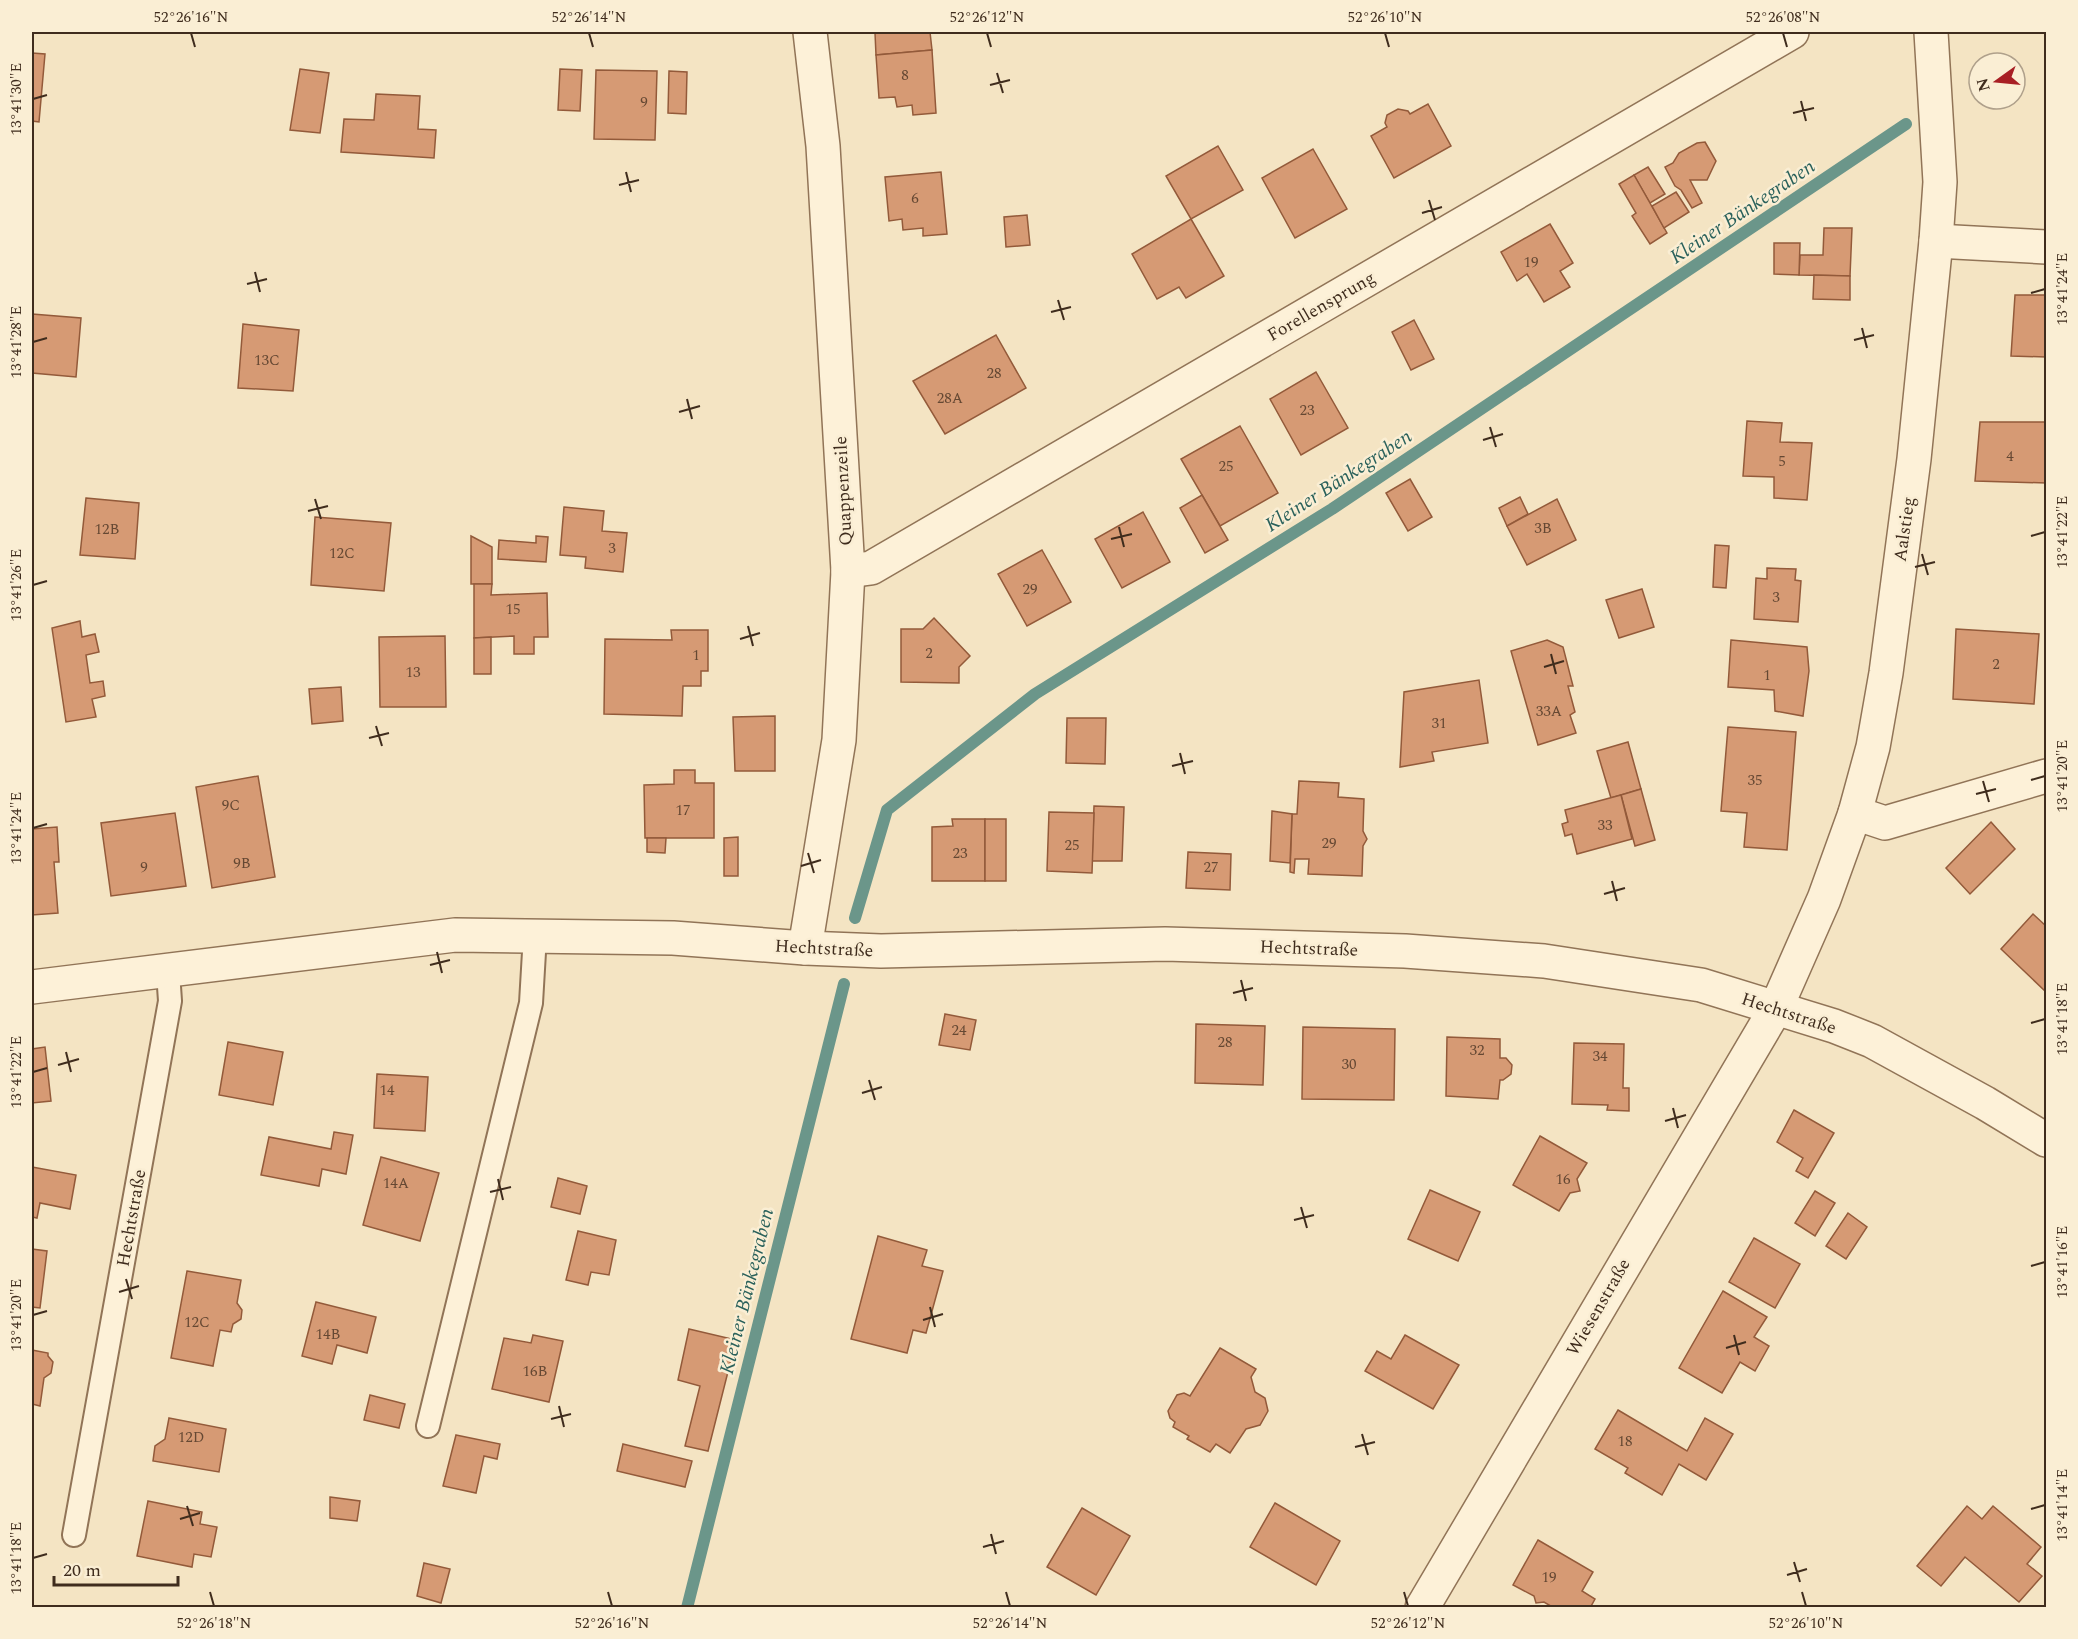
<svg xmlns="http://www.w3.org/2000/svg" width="2078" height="1639" font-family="Spectral,serif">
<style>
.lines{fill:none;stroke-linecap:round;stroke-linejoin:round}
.stream{stroke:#6b968a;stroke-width:12}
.building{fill:#d69a74;stroke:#935a3a;stroke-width:1.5}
.service-casing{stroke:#917457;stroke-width:26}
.minor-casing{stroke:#917457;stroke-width:36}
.service{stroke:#fdf1d8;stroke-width:22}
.minor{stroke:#fdf1d8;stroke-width:33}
.ticks{fill:none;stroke:#3f2c1d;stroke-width:2}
.labels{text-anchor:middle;stroke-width:5;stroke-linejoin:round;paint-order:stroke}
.number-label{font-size:15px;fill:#654833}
.street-label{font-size:18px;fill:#3f2c1d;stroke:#faeed4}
.water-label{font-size:20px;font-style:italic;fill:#2a615b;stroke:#faeed4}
.neatline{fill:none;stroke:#3f2c1d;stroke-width:2}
.ticks-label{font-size:15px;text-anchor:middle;fill:#3f2c1d}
</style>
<rect width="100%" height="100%" fill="#f4e4c3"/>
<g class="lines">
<g class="stream">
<polyline points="855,918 887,810 1035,694 1332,509 1906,124"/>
<polyline points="687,1608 844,984"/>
</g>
</g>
<g class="building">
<polygon points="887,32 930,32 932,50 876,55 875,33"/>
<polygon points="932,50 936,113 913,115 912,105 897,107 895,97 879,98 876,55"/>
<polygon points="32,53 45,54 39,122 32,121"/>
<polygon points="300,69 329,73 320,133 290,130"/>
<polygon points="560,69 582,70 580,111 558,110"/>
<polygon points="596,70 657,71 655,140 594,139"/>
<polygon points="669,71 687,72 686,114 668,113"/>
<polygon points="376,94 420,96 418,129 436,130 434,158 341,152 344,119 374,120"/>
<polygon points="1428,104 1451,146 1394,178 1371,136 1387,127 1385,123 1387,115 1398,109 1408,111 1410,114"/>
<polygon points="1705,142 1716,161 1707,180 1690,180 1702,203 1692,208 1681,190 1675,186 1665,167 1673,163 1679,153 1697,143"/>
<polygon points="1218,146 1243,190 1191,219 1166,176"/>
<polygon points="1313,149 1347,209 1295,238 1262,178"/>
<polygon points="1648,167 1665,194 1650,203 1634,175"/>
<polygon points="941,172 947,234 923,236 923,228 903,230 902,219 889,221 885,177"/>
<polygon points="1634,175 1667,233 1650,244 1632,216 1636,213 1619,184"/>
<polygon points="1676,192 1689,212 1664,228 1652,206"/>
<polygon points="1027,215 1030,245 1006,247 1004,217"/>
<polygon points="1191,219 1224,276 1186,298 1179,287 1157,299 1132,254"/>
<polygon points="1550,224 1573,263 1560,271 1570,287 1544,302 1527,274 1517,281 1501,252"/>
<polygon points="1824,228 1852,228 1850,276 1799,275 1800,255 1823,255"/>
<polygon points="1774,243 1800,243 1799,275 1774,274"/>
<polygon points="1814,275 1850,276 1850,300 1813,299"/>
<polygon points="2015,295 2046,295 2046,357 2011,356"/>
<polygon points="32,314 81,318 76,377 32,373"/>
<polygon points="1414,320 1434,359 1411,370 1392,332"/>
<polygon points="243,324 299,330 293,391 238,388"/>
<polygon points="996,335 1026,388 945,434 913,381"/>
<polygon points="1316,372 1348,428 1301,455 1270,399"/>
<polygon points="1747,421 1782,423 1780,442 1812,443 1807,500 1774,498 1774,477 1743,476"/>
<polygon points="1980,422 2046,422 2046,483 1975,481"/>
<polygon points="1240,426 1278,493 1220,526 1181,459"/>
<polygon points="1410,479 1432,517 1408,531 1386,493"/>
<polygon points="1202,495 1228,540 1205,553 1180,508"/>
<polygon points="1520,497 1528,514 1507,526 1499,508"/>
<polygon points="86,498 139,503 135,559 80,555"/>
<polygon points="1557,499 1576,540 1527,565 1507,526"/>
<polygon points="564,507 604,511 602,531 627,533 623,572 585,568 586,557 560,555"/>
<polygon points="1143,512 1170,562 1122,588 1095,539"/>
<polygon points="315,517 391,523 384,591 311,585"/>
<polygon points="471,536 492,547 492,584 471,584"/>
<polygon points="536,536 548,537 546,562 498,559 499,540 536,543"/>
<polygon points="1715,545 1729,546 1726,588 1713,587"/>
<polygon points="1042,550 1071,602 1027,626 998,574"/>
<polygon points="1767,568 1796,569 1795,580 1801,581 1798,622 1754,619 1756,578 1767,579"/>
<polygon points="474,584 492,584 491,595 547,593 548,637 534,637 534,654 514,654 514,636 474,638"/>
<polygon points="1642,589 1654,627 1619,638 1606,600"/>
<polygon points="934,618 970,656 959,667 959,683 901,682 901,629 923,629"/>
<polygon points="80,621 82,637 95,634 99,652 86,655 90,683 103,681 105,696 92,699 96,717 66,722 52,628"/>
<polygon points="1956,629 2039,634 2034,704 1953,699"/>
<polygon points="671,630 708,630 708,671 701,671 701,686 683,686 682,716 604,714 605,639 672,640"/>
<polygon points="445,636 446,707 380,707 379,637"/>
<polygon points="491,637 491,674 474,674 474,638"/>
<polygon points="1547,640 1563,647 1573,686 1568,686 1575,712 1570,715 1576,733 1538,745 1511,651"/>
<polygon points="1731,640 1807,647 1809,671 1803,716 1775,711 1774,690 1728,687"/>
<polygon points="1479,680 1488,743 1432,752 1434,761 1400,767 1404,692"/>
<polygon points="341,687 343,721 312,724 309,689"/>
<polygon points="775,716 775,771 735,771 733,717"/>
<polygon points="1067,718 1106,718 1105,764 1066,763"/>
<polygon points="1728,727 1796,732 1787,850 1744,847 1747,813 1721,811"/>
<polygon points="1628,742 1641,789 1611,798 1597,751"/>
<polygon points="674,770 695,770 695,783 714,783 714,838 645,838 644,785 674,784"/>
<polygon points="258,776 275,877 212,888 196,787"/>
<polygon points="1299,781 1339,783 1338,797 1364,799 1363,831 1367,839 1363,846 1362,876 1308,874 1309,859 1295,859 1294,873 1290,872 1292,814 1297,814"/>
<polygon points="1641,789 1655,840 1635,846 1621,795"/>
<polygon points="1621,795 1632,839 1577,854 1572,834 1565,836 1562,824 1568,822 1565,810"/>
<polygon points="1094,806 1124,807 1122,861 1092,861"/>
<polygon points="1272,811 1292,814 1290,863 1270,861"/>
<polygon points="1049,812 1094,813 1092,873 1047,871"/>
<polygon points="175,813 186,886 111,896 101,823"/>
<polygon points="952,819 985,819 985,881 932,881 932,827 953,826"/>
<rect x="985" y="819" width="21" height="62"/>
<polygon points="1991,822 2015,849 1970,894 1946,868"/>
<polygon points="57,827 59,862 54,862 58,913 32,915 32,829"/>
<polygon points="738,837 738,876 724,876 724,838"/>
<polygon points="647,838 666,838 665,853 647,852"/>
<polygon points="1188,852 1231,854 1230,890 1186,888"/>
<polygon points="2033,914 2046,926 2046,992 2001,949"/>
<polygon points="945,1014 976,1020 970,1050 939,1045"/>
<polygon points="1196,1024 1265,1026 1263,1085 1195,1083"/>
<polygon points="1303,1027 1395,1029 1394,1100 1302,1099"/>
<polygon points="1447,1037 1500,1039 1500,1058 1506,1058 1512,1065 1511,1074 1503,1080 1500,1080 1498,1099 1446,1096"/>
<polygon points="228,1042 283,1052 273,1105 219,1095"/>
<polygon points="1574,1043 1624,1044 1623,1088 1629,1088 1629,1111 1607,1110 1608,1105 1572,1104"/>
<polygon points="45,1047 51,1101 32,1103 32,1049"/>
<polygon points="377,1074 428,1077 425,1131 374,1128"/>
<polygon points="1794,1110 1834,1133 1808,1178 1796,1171 1803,1158 1777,1142"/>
<polygon points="334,1132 353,1135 346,1174 322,1169 319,1186 261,1175 269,1137 331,1149"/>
<polygon points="1540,1136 1587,1163 1577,1179 1580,1191 1570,1193 1559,1211 1513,1185"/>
<polygon points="381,1157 439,1173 420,1241 363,1225"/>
<polygon points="32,1167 76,1175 70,1209 40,1203 37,1218 32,1217"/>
<polygon points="558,1178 587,1186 580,1214 551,1207"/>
<polygon points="1430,1190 1480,1212 1458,1261 1408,1239"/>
<polygon points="1815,1191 1835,1203 1815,1236 1795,1223"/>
<polygon points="1848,1213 1867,1227 1846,1259 1826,1246"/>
<polygon points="578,1231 616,1240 609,1275 591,1272 588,1285 566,1280"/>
<polygon points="878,1236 927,1250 922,1266 943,1271 926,1333 913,1330 907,1353 851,1339"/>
<polygon points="1754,1238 1800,1264 1775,1308 1729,1282"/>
<polygon points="32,1249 47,1251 40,1308 32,1307"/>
<polygon points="187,1271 241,1280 237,1303 242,1310 241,1319 233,1324 231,1332 220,1330 213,1366 171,1358"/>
<polygon points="1723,1291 1767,1317 1754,1337 1769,1346 1755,1371 1740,1362 1722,1393 1679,1368"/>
<polygon points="316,1302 376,1317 367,1353 337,1345 332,1364 302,1356"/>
<polygon points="689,1329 736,1340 708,1451 685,1446 700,1386 678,1380"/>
<polygon points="533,1335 563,1341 549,1402 492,1389 504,1338 531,1343"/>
<polygon points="1405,1335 1459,1365 1433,1409 1365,1371 1377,1351 1391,1359"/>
<polygon points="1220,1348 1256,1369 1251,1377 1255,1392 1265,1398 1268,1411 1260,1425 1246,1429 1230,1453 1216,1444 1210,1452 1187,1439 1189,1436 1173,1427 1175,1422 1170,1418 1168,1411 1177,1395 1184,1393 1190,1396"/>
<polygon points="32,1350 48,1353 48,1356 53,1362 51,1373 44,1378 40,1406 32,1404"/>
<polygon points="370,1395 405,1404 399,1428 364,1420"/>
<polygon points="1618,1410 1687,1451 1705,1418 1733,1434 1706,1480 1679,1464 1662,1495 1625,1473 1628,1468 1595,1449"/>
<polygon points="169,1418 226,1429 219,1472 153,1461 155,1446 165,1439"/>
<polygon points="456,1435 500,1444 497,1459 484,1456 476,1493 443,1486"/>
<polygon points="623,1444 692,1461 685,1487 617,1471"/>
<polygon points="330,1497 360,1501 357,1521 330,1518"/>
<polygon points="148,1501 202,1512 200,1524 217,1527 211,1557 194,1554 192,1567 137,1556"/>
<polygon points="1275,1503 1340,1541 1316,1585 1250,1547"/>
<polygon points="1967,1506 1982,1519 1993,1506 2041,1547 2027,1564 2042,1576 2019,1602 1965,1557 1941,1586 1917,1566"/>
<polygon points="1082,1508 1130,1536 1096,1595 1047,1567"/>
<polygon points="1538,1540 1593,1572 1582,1591 1595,1599 1590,1608 1554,1608 1544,1602 1536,1603 1534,1596 1513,1585"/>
<polygon points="424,1563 450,1569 441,1603 417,1596"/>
</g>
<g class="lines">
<g class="service-casing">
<g id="service">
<polyline points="428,1426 531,1003 535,935"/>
<polyline points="74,1535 170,1001 168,972"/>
</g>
</g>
<g class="minor-casing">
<g id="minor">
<polyline points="1936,241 2046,247"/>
<polyline points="848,571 871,568 1792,32"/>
<polyline points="1855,813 1885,823 2046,776"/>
<polyline points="805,948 839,740 848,571 823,146 810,32"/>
<polyline points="32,987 455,935 673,938 805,948 881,951 1165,944 1405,951 1544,961 1701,985 1834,1026 1872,1041 1985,1103 2046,1140"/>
<polyline points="1422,1608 1776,1008 1824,899 1855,813 1873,747 1886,673 1914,459 1936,241 1940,182 1931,32"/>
</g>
</g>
<use href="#service" class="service"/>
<use href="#minor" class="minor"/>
</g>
<path class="ticks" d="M191 33 195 47M589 33 593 47M987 33 991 47M1385 33 1389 47M1783 33 1787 47M997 73 1003 93M990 85 1010 80M33 99 47 95M1801 101 1806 121M1793 113 1814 108M626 172 631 192M619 185 639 180M1429 200 1435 220M1422 213 1442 207M255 272 260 292M247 284 267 279M2031 293 2045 289M1058 300 1064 320M1051 312 1071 307M1862 328 1867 348M1854 340 1874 335M33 342 47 338M687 399 692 419M679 412 700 406M1490 427 1496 447M1483 440 1503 434M315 499 321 519M308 511 328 506M1119 527 1124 547M2031 536 2045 532M1111 539 1132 534M1922 554 1928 575M1915 567 1935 562M33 585 47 581M748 626 753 646M740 639 760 633M1551 654 1556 674M1544 667 1564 661M376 726 382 746M369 738 389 733M1180 753 1185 774M1172 766 1193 761M2031 780 2045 776M1983 781 1989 802M1976 794 1996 789M33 828 47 824M808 853 814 873M801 866 821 860M1612 881 1617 901M1604 894 1625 888M437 952 442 973M430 965 450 960M1241 980 1246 1001M1233 993 1253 988M2031 1023 2045 1019M66 1052 71 1072M58 1065 79 1059M33 1072 47 1068M869 1080 875 1100M862 1093 882 1087M1673 1108 1678 1128M1665 1121 1686 1115M498 1179 503 1200M490 1192 511 1187M1301 1207 1307 1228M1294 1220 1314 1215M2031 1266 2045 1262M126 1279 132 1299M119 1292 139 1286M930 1307 935 1327M33 1315 47 1311M923 1320 943 1314M1734 1335 1739 1355M1726 1348 1746 1342M559 1406 564 1427M551 1419 571 1414M1362 1434 1368 1455M1355 1447 1375 1442M187 1506 193 1526M2031 1509 2045 1505M180 1519 200 1513M991 1534 996 1554M983 1547 1004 1541M33 1558 47 1554M1794 1562 1800 1582M1787 1575 1807 1569M210 1592 214 1606M608 1592 612 1606M1006 1592 1010 1606M1404 1592 1408 1606M1802 1592 1806 1606"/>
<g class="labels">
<g class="number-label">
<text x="905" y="80">8</text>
<text x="644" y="107">9</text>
<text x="915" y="203">6</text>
<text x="1531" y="267">19</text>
<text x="267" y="365">13C</text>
<text x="994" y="378">28</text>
<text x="950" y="403">28A</text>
<text x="1307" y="415">23</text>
<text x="2010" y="461">4</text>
<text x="1782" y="466">5</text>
<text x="1226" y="471">25</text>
<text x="1543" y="533">3B</text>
<text x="107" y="534">12B</text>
<text x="612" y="553">3</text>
<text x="342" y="558">12C</text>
<text x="1030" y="594">29</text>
<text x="1776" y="602">3</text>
<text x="513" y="614">15</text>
<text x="929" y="658">2</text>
<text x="696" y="660">1</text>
<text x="1996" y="669">2</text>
<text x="413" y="677">13</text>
<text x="1767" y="680">1</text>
<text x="1549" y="716">33A</text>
<text x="1439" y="728">31</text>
<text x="1755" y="785">35</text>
<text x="231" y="810">9C</text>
<text x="683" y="815">17</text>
<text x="1605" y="830">33</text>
<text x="1329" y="848">29</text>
<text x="1072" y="850">25</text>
<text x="960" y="858">23</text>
<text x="242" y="868">9B</text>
<text x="144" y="872">9</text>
<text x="1211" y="872">27</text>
<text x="959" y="1035">24</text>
<text x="1225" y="1047">28</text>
<text x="1477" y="1055">32</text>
<text x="1600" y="1061">34</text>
<text x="1349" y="1069">30</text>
<text x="387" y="1095">14</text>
<text x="1563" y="1184">16</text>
<text x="396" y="1188">14A</text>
<text x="197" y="1327">12C</text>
<text x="328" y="1339">14B</text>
<text x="535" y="1376">16B</text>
<text x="191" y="1442">12D</text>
<text x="1625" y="1446">18</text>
<text x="1549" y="1582">19</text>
</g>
<g class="street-label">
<text transform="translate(1321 306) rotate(-30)" y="6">Forellensprung</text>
<text transform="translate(843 491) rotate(-93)" y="6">Quappenzeile</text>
<text transform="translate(1904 529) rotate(-82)" y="6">Aalstieg</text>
<text transform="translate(824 948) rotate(3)" y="6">Hechtstraße</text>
<text transform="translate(1309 948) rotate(2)" y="6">Hechtstraße</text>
<text transform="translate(1789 1013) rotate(18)" y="6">Hechtstraße</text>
<text transform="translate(131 1218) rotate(-80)" y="6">Hechtstraße</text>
<text transform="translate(1598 1307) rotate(-60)" y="6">Wiesenstraße</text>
</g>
<g class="water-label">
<text transform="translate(1742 211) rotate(-34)" y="7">Kleiner Bänkegraben</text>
<text transform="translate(1338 480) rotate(-33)" y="7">Kleiner Bänkegraben</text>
<text transform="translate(746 1291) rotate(-76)" y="7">Kleiner Bänkegraben</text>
</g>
</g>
<rect width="2078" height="1639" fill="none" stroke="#faeed4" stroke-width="66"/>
<g transform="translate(1997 81) rotate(255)"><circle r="28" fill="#faeed4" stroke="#afa08b" stroke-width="1.5"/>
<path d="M0-4.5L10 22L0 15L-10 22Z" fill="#a81f24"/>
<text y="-9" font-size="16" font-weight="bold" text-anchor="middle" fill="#3f2c1d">N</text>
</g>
<path d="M54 1576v9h124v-9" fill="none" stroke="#3f2c1d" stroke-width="3"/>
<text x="63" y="1576" font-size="18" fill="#3f2c1d" stroke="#faeed4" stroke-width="4.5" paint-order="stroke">20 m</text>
<rect x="33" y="33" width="2012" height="1573" class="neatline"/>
<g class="ticks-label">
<text x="191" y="22">52°26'16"N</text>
<text x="589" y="22">52°26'14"N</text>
<text x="987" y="22">52°26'12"N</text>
<text x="1385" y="22">52°26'10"N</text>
<text x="1783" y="22">52°26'08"N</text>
<text transform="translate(16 99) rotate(-90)" y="5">13°41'30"E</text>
<text transform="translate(2062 289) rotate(-90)" y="5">13°41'24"E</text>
<text transform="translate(16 342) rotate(-90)" y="5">13°41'28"E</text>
<text transform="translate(2062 532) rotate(-90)" y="5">13°41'22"E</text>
<text transform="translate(16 585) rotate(-90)" y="5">13°41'26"E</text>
<text transform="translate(2062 776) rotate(-90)" y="5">13°41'20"E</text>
<text transform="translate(16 828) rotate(-90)" y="5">13°41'24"E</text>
<text transform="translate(2062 1019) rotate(-90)" y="5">13°41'18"E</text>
<text transform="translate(16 1072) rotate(-90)" y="5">13°41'22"E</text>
<text transform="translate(2062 1262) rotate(-90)" y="5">13°41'16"E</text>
<text transform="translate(16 1315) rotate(-90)" y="5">13°41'20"E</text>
<text transform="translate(2062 1505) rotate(-90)" y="5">13°41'14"E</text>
<text transform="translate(16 1558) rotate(-90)" y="5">13°41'18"E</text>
<text x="214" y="1628">52°26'18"N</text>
<text x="612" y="1628">52°26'16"N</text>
<text x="1010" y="1628">52°26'14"N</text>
<text x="1408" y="1628">52°26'12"N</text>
<text x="1806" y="1628">52°26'10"N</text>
</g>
</svg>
